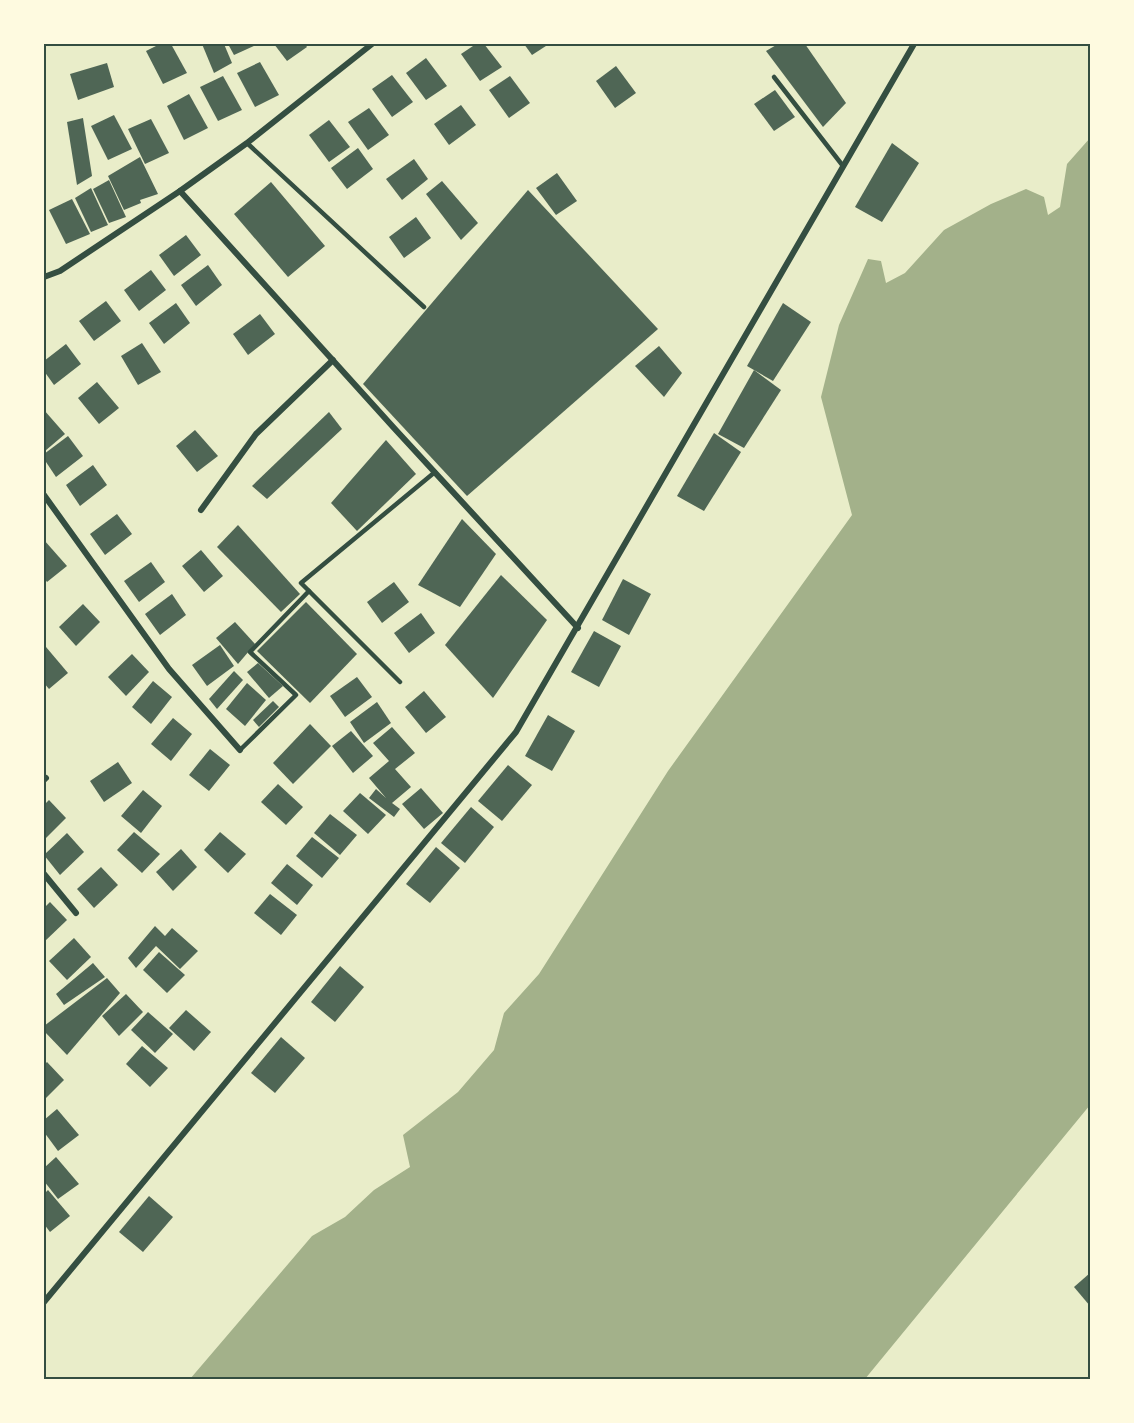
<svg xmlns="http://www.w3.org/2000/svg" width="1134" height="1423" font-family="Arial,sans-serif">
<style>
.water{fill:#a3b18a}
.building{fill:#4f6655}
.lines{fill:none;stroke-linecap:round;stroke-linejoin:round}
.service{stroke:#344e41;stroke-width:4.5}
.minor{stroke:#344e41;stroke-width:6}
.neatline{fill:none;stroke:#344e41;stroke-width:2}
</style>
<rect width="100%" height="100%" fill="#e9edc9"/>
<polygon class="water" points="1090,138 1090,1105 865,1379 190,1379 312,1236 345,1217 374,1190 410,1167 403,1135 458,1092 494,1050 504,1013 539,974 668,771 852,515 821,397 839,325 868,259 881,261 886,283 905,273 944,230 991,204 1026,189 1044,197 1048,215 1060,207 1067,164"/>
<g class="building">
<polygon points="160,44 171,44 187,73 163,84 146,51"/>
<polygon points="202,44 224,44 232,63 214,73"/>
<polygon points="228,44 258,44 234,55"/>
<polygon points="274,44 305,44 307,47 287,61"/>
<polygon points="476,44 484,44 502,67 480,81 461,54"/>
<polygon points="524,44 549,44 532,55"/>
<polygon points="778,44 805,44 846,103 823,127 766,51"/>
<polygon points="426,58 447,86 426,100 406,73"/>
<polygon points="260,62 279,95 255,107 237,73"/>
<polygon points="107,63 114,87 78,100 70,74"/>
<polygon points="616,66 636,93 615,108 596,81"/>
<polygon points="392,75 413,102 392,117 372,89"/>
<polygon points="223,76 242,110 218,121 200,87"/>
<polygon points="510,76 530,103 509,118 489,90"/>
<polygon points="775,90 795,117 774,131 754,104"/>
<polygon points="189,94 208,128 184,140 167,106"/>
<polygon points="461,105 476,125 449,145 434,124"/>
<polygon points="369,108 389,135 368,150 348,122"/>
<polygon points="114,115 132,149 108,160 91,126"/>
<polygon points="83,118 92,176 77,185 67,122"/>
<polygon points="151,119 169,153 145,164 128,129"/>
<polygon points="329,120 350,147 329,162 309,135"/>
<polygon points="892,143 919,163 882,222 855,207"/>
<polygon points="358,148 373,169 347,189 331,168"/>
<polygon points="140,157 158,194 140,200 141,203 124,210 108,176"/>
<polygon points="414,159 428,179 402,200 386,179"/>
<polygon points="557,173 577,201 556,215 536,188"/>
<polygon points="109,180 126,217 109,223 93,189"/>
<polygon points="442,181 478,223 461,240 426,194"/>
<polygon points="271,182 325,246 288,277 234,214"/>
<polygon points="91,188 108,225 91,232 75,198"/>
<polygon points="528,190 658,329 467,496 363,384"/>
<polygon points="72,199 90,234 66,244 49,210"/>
<polygon points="416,217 431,238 404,258 389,237"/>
<polygon points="186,235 201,255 174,276 159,255"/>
<polygon points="208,265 222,285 196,306 181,285"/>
<polygon points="151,270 166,290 139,311 124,290"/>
<polygon points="106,301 121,321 94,341 79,321"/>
<polygon points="176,303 190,323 164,344 149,323"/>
<polygon points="783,303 811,322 773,381 747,366"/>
<polygon points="260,314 275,334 248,355 233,334"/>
<polygon points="142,343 161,372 138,385 121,356"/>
<polygon points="66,344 81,364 54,385 44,371 44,361"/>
<polygon points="659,346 682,373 664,397 635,366"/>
<polygon points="754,370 781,390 744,448 718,434"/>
<polygon points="97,382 119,408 99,424 78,398"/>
<polygon points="44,410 65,434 45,451 44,449"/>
<polygon points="329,412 342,429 267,499 252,486"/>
<polygon points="195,430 218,456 197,472 176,446"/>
<polygon points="714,433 741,452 704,511 677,496"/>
<polygon points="68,436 83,456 56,477 44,459 44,454"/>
<polygon points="386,440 416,474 357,531 331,503"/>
<polygon points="93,465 107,485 80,506 66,485"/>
<polygon points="117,514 132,534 105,555 90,534"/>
<polygon points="462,519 496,554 460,607 418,585"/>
<polygon points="238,525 300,594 281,612 217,547"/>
<polygon points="44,540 67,566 47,582 44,578"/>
<polygon points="201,550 223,576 204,592 182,566"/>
<polygon points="151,562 165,582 139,602 124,581"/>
<polygon points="501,575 547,620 493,698 445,645"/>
<polygon points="623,579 651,594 629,635 602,620"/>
<polygon points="394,582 409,602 382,623 367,602"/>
<polygon points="172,594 186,615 160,635 145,614"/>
<polygon points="306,602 357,654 310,703 257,651"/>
<polygon points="83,604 100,622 76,646 59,627"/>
<polygon points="421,613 435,633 409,653 394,633"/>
<polygon points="235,622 255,644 238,664 216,638"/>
<polygon points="594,631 621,646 599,687 571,672"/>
<polygon points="220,645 234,666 207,686 192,665"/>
<polygon points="46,647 68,673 49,689 44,683 44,650"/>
<polygon points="132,654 149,672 126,696 108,677"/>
<polygon points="258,663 283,686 269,698 247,672"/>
<polygon points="234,671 243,680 217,709 209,699"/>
<polygon points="357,677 372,697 345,717 330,696"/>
<polygon points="153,681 172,697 151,724 132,707"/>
<polygon points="247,683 266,700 245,726 226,709"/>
<polygon points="424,691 446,717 426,733 405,707"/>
<polygon points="273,701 279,707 259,727 253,720"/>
<polygon points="377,702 391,723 364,743 350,722"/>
<polygon points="548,715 575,731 552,771 525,756"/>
<polygon points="173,718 192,734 171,761 151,744"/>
<polygon points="310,724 331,746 293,784 273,763"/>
<polygon points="392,727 415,753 395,769 411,787 392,803 400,809 394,817 369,798 376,789 386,798 369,778 389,761 373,743"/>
<polygon points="351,731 373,756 353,773 332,746"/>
<polygon points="210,749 230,765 209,791 189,775"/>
<polygon points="118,762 132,783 104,802 90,781"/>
<polygon points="508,765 532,785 502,821 478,801"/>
<polygon points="278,784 303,807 286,825 261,802"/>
<polygon points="421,788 443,813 424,829 402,804"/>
<polygon points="143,790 162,806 141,833 121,816"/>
<polygon points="360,793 386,815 368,834 343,811"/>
<polygon points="49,800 66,818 44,840 44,805"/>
<polygon points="471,807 494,827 465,863 441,843"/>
<polygon points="330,814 357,835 340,855 314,833"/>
<polygon points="134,832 160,854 142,873 117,850"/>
<polygon points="220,832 246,854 228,873 204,850"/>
<polygon points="67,833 84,852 60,875 44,855"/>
<polygon points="312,837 339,858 322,878 296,856"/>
<polygon points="436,847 460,868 430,903 406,884"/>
<polygon points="181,849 197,867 173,891 156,872"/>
<polygon points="287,864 313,885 297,905 271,883"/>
<polygon points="101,867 118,885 94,908 77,889"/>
<polygon points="270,894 297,915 281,935 254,913"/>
<polygon points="50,902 67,920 44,942 44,908"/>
<polygon points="155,926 165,936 172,928 198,951 180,969 156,946 136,968 128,958"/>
<polygon points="74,938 91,957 67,980 49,961"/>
<polygon points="159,952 185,975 167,993 143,970"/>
<polygon points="93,963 105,977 64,1005 56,994"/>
<polygon points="340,966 364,987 335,1022 311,1002"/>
<polygon points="107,978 120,993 67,1055 44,1031 44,1026"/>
<polygon points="126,994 143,1012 119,1036 102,1016"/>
<polygon points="186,1010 211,1032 194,1051 169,1028"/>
<polygon points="148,1012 173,1034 155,1053 131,1030"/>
<polygon points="281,1037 305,1058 275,1093 251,1073"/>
<polygon points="142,1046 168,1068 150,1087 126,1064"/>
<polygon points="47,1062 64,1080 44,1100 44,1065"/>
<polygon points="57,1109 79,1135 58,1151 44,1132 44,1120"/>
<polygon points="56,1157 79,1184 58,1199 44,1181 44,1168"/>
<polygon points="48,1190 70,1216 50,1232 44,1224 44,1194"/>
<polygon points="149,1196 173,1217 143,1252 119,1232"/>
<polygon points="1090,1273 1090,1306 1074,1287"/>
</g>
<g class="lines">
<g class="service">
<polyline points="774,77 843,166"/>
<polyline points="247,143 424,307"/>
<polyline points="400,682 301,583 435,472"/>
<polyline points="240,750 296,695 250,652 309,591"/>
</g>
<g class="minor">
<polyline points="180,191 394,428 578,628"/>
<polyline points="44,277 60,271 180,191 247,143 372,44"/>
<polyline points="44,495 169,669 240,750"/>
<polyline points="201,510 256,434 333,360"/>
<polyline points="44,780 46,778"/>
<polyline points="44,874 76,913"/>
<polyline points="44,1302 516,732 914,44"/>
</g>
</g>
<rect width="1134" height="1423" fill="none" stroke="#fefae0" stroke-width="90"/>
<rect x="45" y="45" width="1044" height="1333" class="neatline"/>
</svg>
